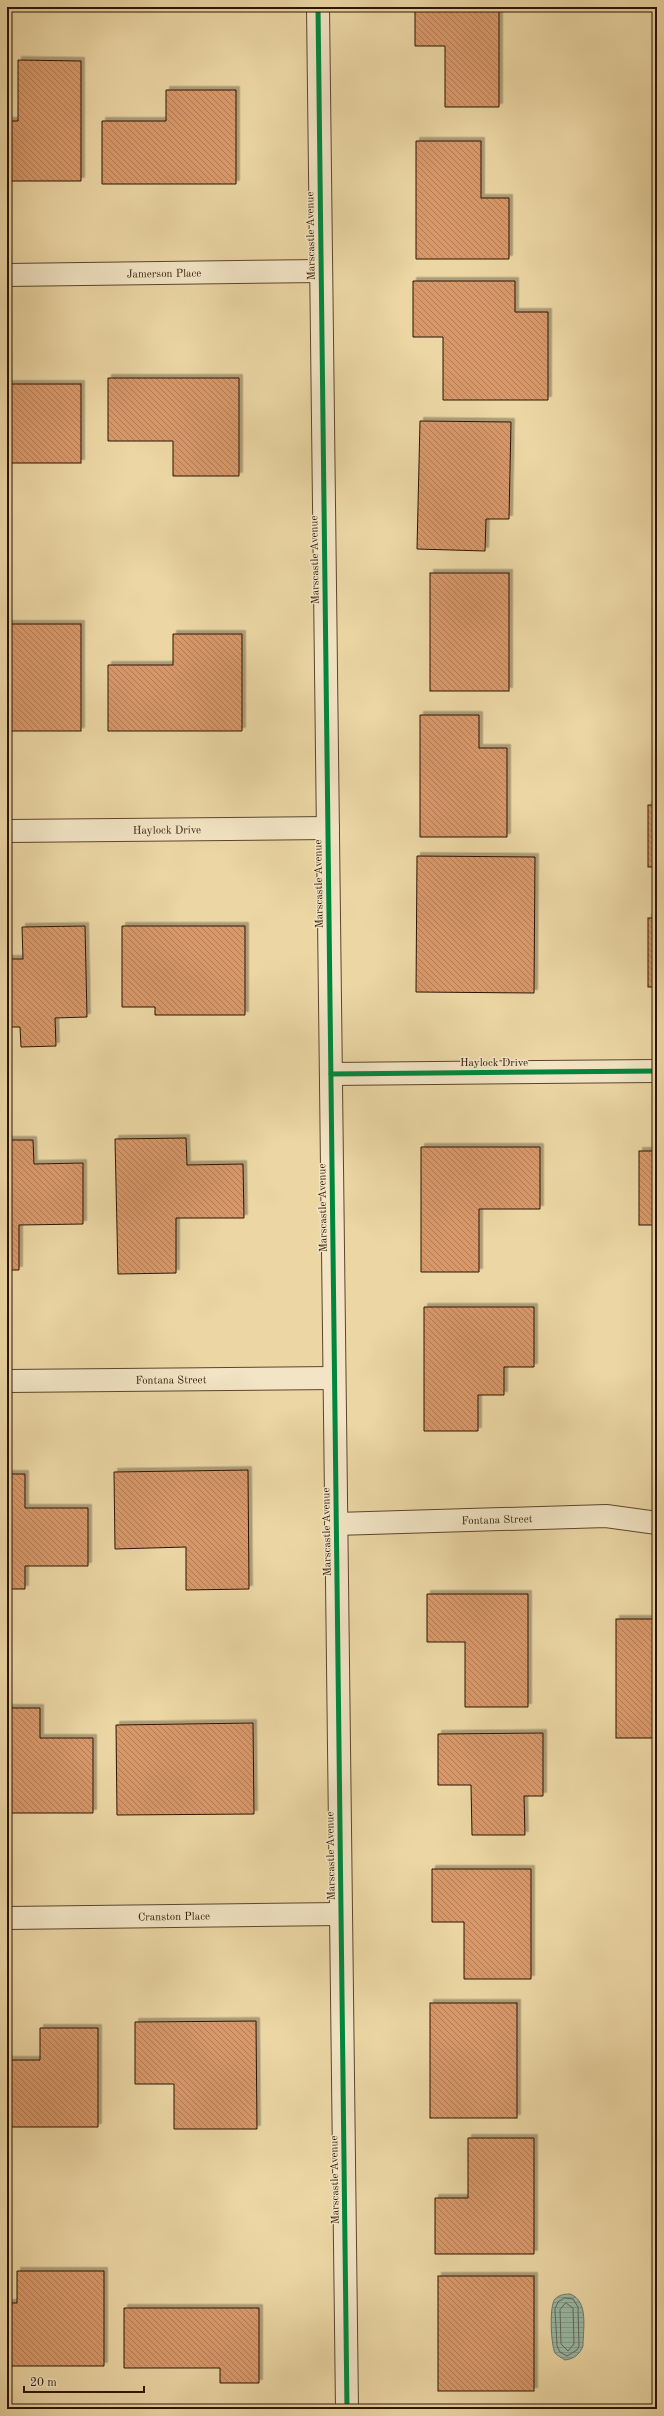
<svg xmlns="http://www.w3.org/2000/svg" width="664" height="2416" font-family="'Old Standard TT',serif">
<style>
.water{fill:url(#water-rules);stroke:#6d7766}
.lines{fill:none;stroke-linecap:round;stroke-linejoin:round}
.shore{stroke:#626756;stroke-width:1}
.building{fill:url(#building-back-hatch);stroke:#2c1504;filter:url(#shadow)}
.minor-casing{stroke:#5c452c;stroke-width:24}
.minor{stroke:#f2e4c4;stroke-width:22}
.cycleway-casing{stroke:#f2e4c4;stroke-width:8}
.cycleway{stroke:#00873e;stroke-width:5}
.labels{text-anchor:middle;stroke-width:3;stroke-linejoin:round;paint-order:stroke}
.street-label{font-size:11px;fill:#2c1504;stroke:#f2e4c4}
</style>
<defs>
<pattern id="water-rules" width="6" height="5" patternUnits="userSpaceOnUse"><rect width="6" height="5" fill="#98b9a7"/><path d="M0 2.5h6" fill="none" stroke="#839e8e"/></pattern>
<pattern id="building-back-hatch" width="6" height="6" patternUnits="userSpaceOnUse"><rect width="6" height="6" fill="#d8986b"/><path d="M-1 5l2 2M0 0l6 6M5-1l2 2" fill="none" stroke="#af7b56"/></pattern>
<filter id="shadow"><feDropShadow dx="3.5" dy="-3.5" stdDeviation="0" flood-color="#0004"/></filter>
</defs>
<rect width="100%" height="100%" fill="#ebd6a4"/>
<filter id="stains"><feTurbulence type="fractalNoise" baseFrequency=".005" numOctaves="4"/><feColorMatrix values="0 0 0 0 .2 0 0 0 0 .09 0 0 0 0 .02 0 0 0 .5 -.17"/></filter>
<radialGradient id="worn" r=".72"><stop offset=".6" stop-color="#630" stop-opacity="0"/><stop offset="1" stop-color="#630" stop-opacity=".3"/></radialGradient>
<path class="water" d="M570 2294C589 2301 583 2329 583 2346 580 2354 574 2359 565 2360 562 2358 558 2356 555 2353 551 2345 549 2306 555 2299 559 2295 564 2294 570 2294Z"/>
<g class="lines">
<g class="shore">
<polygon points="565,2298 573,2299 578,2307 579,2346 577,2350 567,2356 560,2352 557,2346 555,2309 558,2302"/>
<polygon points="566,2303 573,2308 574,2344 568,2351 561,2344 560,2310"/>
</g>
</g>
<g class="building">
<polygon points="415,7 499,7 499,107 445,107 445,46 415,46"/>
<polygon points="18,60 81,61 81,181 7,181 7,121 18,121"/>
<polygon points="166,90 236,90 236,184 102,184 102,121 166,121"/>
<polygon points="416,141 481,141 481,198 509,198 509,259 416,259"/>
<polygon points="413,281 515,281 515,312 548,312 548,400 443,400 443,337 413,337"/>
<polygon points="108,378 239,378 239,476 173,476 173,441 108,441"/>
<rect x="7" y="384" width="74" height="79"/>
<polygon points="420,421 511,422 509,519 486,519 485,551 417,549"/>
<rect x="430" y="573" width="79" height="118"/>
<rect x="7" y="624" width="74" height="107"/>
<polygon points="173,634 242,634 242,731 108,731 108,665 173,665"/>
<polygon points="420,715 479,715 479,748 507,748 507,837 420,837"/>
<rect x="648" y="805" width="9" height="62"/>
<polygon points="417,856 535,857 534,993 416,992"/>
<rect x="648" y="918" width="9" height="69"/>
<polygon points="85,926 87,1017 55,1018 56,1046 21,1047 20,1027 7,1027 7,959 23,959 22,927"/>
<polygon points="122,926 245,926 245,1015 155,1015 155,1007 122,1007"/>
<polygon points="186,1138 187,1165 243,1164 244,1218 176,1218 176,1273 118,1274 115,1139"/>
<polygon points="7,1140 33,1140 34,1164 83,1163 83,1224 19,1225 19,1270 7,1270"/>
<polygon points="421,1147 540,1147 540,1209 479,1209 479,1272 421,1272"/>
<rect x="639" y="1151" width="18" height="74"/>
<polygon points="424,1307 534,1307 534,1367 504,1367 504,1395 478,1395 478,1431 424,1431"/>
<rect x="653" y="1356" width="4" height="63"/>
<polygon points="248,1470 249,1589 186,1590 186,1547 115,1549 114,1472"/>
<polygon points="7,1474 25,1474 25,1508 88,1508 88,1566 25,1566 25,1589 7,1589"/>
<polygon points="427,1594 528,1594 528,1707 465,1707 465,1642 427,1642"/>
<rect x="616" y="1619" width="41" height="119"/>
<polygon points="7,1708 40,1708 40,1738 93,1738 93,1813 7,1813"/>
<polygon points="253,1723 254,1814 117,1815 116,1725"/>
<polygon points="543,1733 543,1796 524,1796 525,1835 472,1835 471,1785 438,1785 438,1734"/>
<polygon points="432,1869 531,1869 531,1979 464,1979 464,1922 432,1922"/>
<rect x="430" y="2003" width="87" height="115"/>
<polygon points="256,2021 257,2129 174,2129 174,2084 135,2084 135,2022"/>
<polygon points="40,2028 98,2028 98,2127 7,2127 7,2060 40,2060"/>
<polygon points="468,2138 534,2138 534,2254 435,2254 435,2198 468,2198"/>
<polygon points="17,2271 104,2271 104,2366 7,2366 7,2303 17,2303"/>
<rect x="438" y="2276" width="96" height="115"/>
<polygon points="124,2308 259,2308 259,2383 220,2383 220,2368 124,2368"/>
</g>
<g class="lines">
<g class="minor-casing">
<g id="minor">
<polyline points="318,7 347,2409"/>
<path id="s1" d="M7 275 321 271"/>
<path id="s2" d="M7 831 328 828"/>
<polyline points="331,1074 657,1071"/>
<path id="s3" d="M7 1381 334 1378"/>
<path id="s4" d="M336 1524 606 1516 657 1523"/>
<path id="s5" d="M7 1918 340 1914"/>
</g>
</g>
<use href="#minor" class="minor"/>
<g class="cycleway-casing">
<g id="cycleway">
<polyline points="318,7 347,2409"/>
<polyline points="331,1074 657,1071"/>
</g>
</g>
<use href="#cycleway" class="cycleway"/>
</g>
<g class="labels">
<g class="street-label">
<text transform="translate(310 236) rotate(-91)" y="4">Marscastle Avenue</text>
<text dy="4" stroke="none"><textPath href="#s1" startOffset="157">Jamerson Place</textPath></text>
<text transform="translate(314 560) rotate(-91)" y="4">Marscastle Avenue</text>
<text dy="4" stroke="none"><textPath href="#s2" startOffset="160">Haylock Drive</textPath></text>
<text transform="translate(318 884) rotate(-91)" y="4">Marscastle Avenue</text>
<text x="494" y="1066">Haylock Drive</text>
<text transform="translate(322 1208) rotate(-91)" y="4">Marscastle Avenue</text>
<text dy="4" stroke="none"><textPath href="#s3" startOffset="164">Fontana Street</textPath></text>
<text dy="4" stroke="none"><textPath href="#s4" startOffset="161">Fontana Street</textPath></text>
<text transform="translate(326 1532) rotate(-91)" y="4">Marscastle Avenue</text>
<text transform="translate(330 1856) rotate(-91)" y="4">Marscastle Avenue</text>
<text dy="4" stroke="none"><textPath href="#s5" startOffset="167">Cranston Place</textPath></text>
<text transform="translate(334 2180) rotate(-91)" y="4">Marscastle Avenue</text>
</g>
</g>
<rect width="664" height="2416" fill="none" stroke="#ebd6a4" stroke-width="24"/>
<rect x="8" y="8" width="648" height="2400" fill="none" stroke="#2c1504" stroke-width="2"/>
<rect x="12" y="12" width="640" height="2392" fill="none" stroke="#2c1504"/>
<path d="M24 2386v6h120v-6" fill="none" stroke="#2c1504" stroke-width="2"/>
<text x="30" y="2386" font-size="12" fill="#2c1504" stroke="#f2e4c4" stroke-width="3" paint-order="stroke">20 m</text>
<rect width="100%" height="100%" filter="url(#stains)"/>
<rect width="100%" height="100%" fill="url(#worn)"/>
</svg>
